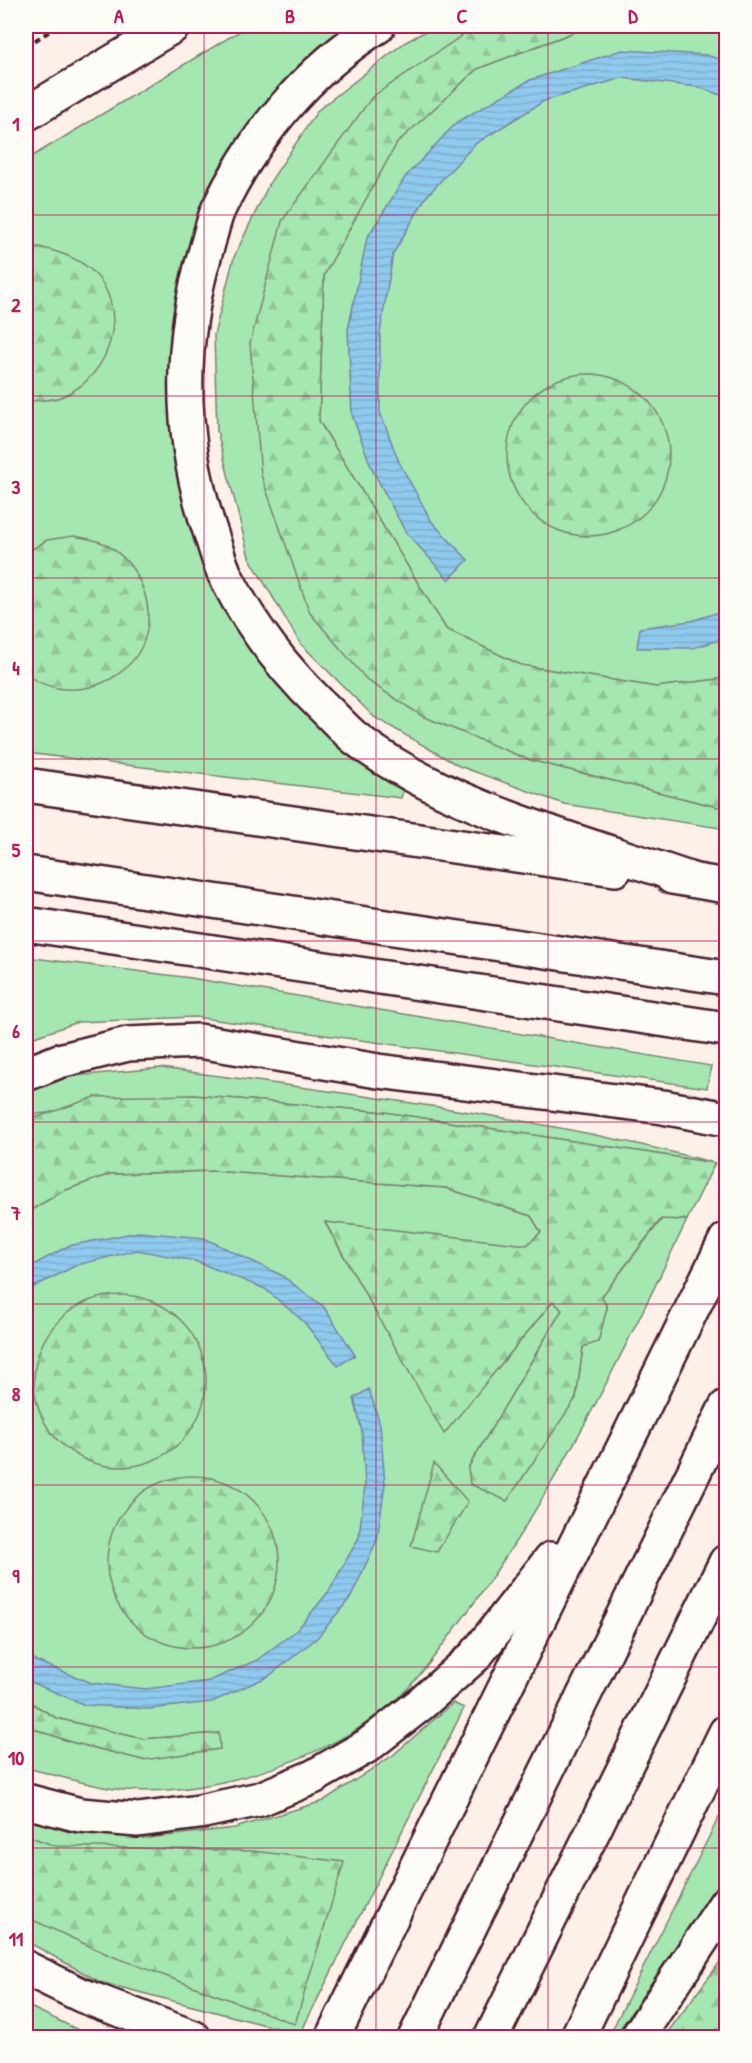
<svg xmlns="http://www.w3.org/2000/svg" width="752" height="2063" font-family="'Patrick Hand',sans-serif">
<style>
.grass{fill:#a5e7b1;stroke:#78836e;stroke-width:1.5}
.forest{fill:url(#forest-firs);stroke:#78836e;stroke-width:1.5}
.water{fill:url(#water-rules);stroke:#7385a0;stroke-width:1.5}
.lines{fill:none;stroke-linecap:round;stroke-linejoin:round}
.highway-casing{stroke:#4a1f2b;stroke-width:38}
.path{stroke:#4a1f2b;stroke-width:4;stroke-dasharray:6 4.5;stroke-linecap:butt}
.highway{stroke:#fdfcf7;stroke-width:33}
.grid{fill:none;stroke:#c2185b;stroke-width:1.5;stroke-opacity:0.55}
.neatline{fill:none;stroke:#c2185b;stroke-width:2}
.grid-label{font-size:20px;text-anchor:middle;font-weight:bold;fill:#c2185b}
</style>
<defs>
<pattern id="forest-firs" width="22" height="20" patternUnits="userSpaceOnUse" patternTransform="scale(1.5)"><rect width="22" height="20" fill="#a5e7b1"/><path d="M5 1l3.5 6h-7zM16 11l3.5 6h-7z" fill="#90c698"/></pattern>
<pattern id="water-rules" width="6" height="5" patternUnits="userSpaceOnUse" patternTransform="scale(1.5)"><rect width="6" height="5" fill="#8ec9ee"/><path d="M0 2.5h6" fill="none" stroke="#7caccc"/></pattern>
</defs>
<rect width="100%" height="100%" fill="#fcf0e9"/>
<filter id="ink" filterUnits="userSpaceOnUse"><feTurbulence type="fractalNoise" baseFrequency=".0167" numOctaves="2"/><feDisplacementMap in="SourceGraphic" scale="12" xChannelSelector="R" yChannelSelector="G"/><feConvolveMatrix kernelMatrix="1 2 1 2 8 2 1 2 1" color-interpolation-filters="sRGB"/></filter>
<g filter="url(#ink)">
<g class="grass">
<polygon points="248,26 352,26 189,254 172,324 172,432 186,512 231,621 292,702 364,762 404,787 401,798 26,753 26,160"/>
<polygon points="435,26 484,26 470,30 250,343 422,716 530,760 726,809 726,829 564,804 459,766 374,717 300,643 249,557 217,431 214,335 234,257 270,182 318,110 404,43"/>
<polygon points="618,26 701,26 726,35 726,678 656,687 521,665 446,629 319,421 324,275 397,142 477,69 577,31"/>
<polygon points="26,957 191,978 711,1066 707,1088 195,1017 78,1022 26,1040"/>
<path d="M161 1068C347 1094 533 1115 715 1163L384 1112 193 1095 38 1114 26 1121V1089L52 1078Z"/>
<path d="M213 1171 446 1188 531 1216 541 1232 527 1245 325 1223 444 1433 553 1301 562 1310 468 1468 576 1398 583 1347 598 1341 607 1308 602 1296 662 1219 687 1220C621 1358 552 1499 460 1622 442 1646 415 1684 393 1703 326 1760 212 1796 124 1790 92 1787 57 1775 26 1768V1726L71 1742 143 1760 219 1733 143 1739 56 1718 26 1700V1213L63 1191 110 1174Z"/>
<polygon points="453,1703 464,1708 300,2034 100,1982 26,1941 26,1818 69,1832 148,1838 235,1828 323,1801 392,1756"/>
<polygon points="726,1803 726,1877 614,2037 608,2038"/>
<polygon points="26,2005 91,2036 94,2037 26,2037"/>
</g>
<g class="forest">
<polygon points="484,26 618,26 577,31 477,69 397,143 324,275 319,421 446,629 521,665 656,687 726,678 726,809 530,760 422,716 368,681 310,613 261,475 250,343 282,221 372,97 470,30"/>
<path d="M39 247C58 252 74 256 90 269 133 307 111 378 61 397 51 401 38 400 28 401L26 400V249Z"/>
<circle cx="588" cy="455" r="81"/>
<path d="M74 536C84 538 97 540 105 544 141 564 159 611 141 648 119 690 62 702 26 674V553L47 540Z"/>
<polygon points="193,1095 384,1112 715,1163 687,1220 661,1219 602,1296 607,1308 598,1342 583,1347 576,1398 507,1501 470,1484 468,1468 562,1310 553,1301 444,1434 325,1222 527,1245 541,1232 531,1216 446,1188 213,1171 110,1174 63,1191 26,1213 26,1121 95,1097"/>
<circle cx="120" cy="1381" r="86"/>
<polygon points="434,1463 468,1502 437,1552 411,1546"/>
<circle cx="193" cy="1562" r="86"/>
<polygon points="26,1700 56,1718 143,1739 219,1733 220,1749 143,1760 71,1742 26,1726"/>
<polygon points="26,1835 55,1846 253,1851 344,1862 295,2024 109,1955 26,1917"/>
<polygon points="726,1954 726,2037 664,2037"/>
</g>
<g class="water">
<polygon points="622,50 706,55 726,61 726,97 698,87 622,78 544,101 475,144 426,197 393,254 380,333 380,412 399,462 432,522 468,560 449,580 405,531 372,469 352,415 348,330 367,238 406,176 457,122 530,80"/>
<polygon points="726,610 726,638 693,648 637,648 640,628 691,621"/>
<polygon points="138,1232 204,1238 281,1275 324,1307 355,1355 338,1366 304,1322 265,1289 195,1261 137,1250 77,1265 26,1291 26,1269 68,1246"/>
<polygon points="369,1389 380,1424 385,1484 377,1540 351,1597 317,1638 269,1676 212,1702 149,1709 85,1705 26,1680 26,1652 36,1661 92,1683 146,1689 209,1681 257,1660 297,1630 329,1591 359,1537 365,1485 362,1432 354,1398"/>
</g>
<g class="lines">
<g class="highway-casing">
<g id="highway">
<path d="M378 26C309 69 253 136 218 210 213 222 210 237 206 250 177 347 179 444 213 540 217 553 221 567 227 579 251 626 283 668 320 704 332 715 343 728 355 738 443 807 586 843 692 880"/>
<polyline points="26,114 173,26"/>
<polyline points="26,785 615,869"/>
<polyline points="26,873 726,978"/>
<polyline points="672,877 726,886"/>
<polyline points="26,924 726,1029"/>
<polyline points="26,1074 59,1061 128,1044 199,1041 378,1071 663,1107 726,1119"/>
<polyline points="26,1801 80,1815 138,1820 199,1812 260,1799 313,1777 367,1746 422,1703 475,1656 551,1559"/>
<polyline points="26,1968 81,1995 194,2038"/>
<polyline points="332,2038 726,1240"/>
<polyline points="415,2038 726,1407"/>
<polyline points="491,2038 726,1562"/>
<polyline points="577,2038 726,1732"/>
<polyline points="637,2038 726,1903"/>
</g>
</g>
<polyline class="path" points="26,46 58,26"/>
<use href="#highway" class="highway"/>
</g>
</g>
<path class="grid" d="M204 26V2038M376 26V2038M548 26V2038M26 215H726M26 396H726M26 578H726M26 759H726M26 941H726M26 1122H726M26 1304H726M26 1485H726M26 1667H726M26 1848H726"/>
<rect width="752" height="2063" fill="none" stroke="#fdfcf7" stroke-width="66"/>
<rect x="33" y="33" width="686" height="1997" class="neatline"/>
<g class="grid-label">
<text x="119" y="23">A</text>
<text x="290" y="23">B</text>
<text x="462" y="23">C</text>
<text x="633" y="23">D</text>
<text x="16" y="131">1</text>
<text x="16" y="312">2</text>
<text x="16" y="494">3</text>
<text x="16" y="675">4</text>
<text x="16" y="857">5</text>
<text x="16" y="1038">6</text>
<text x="16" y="1220">7</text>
<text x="16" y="1401">8</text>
<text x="16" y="1583">9</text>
<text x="16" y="1765">10</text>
<text x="16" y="1946">11</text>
</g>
</svg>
